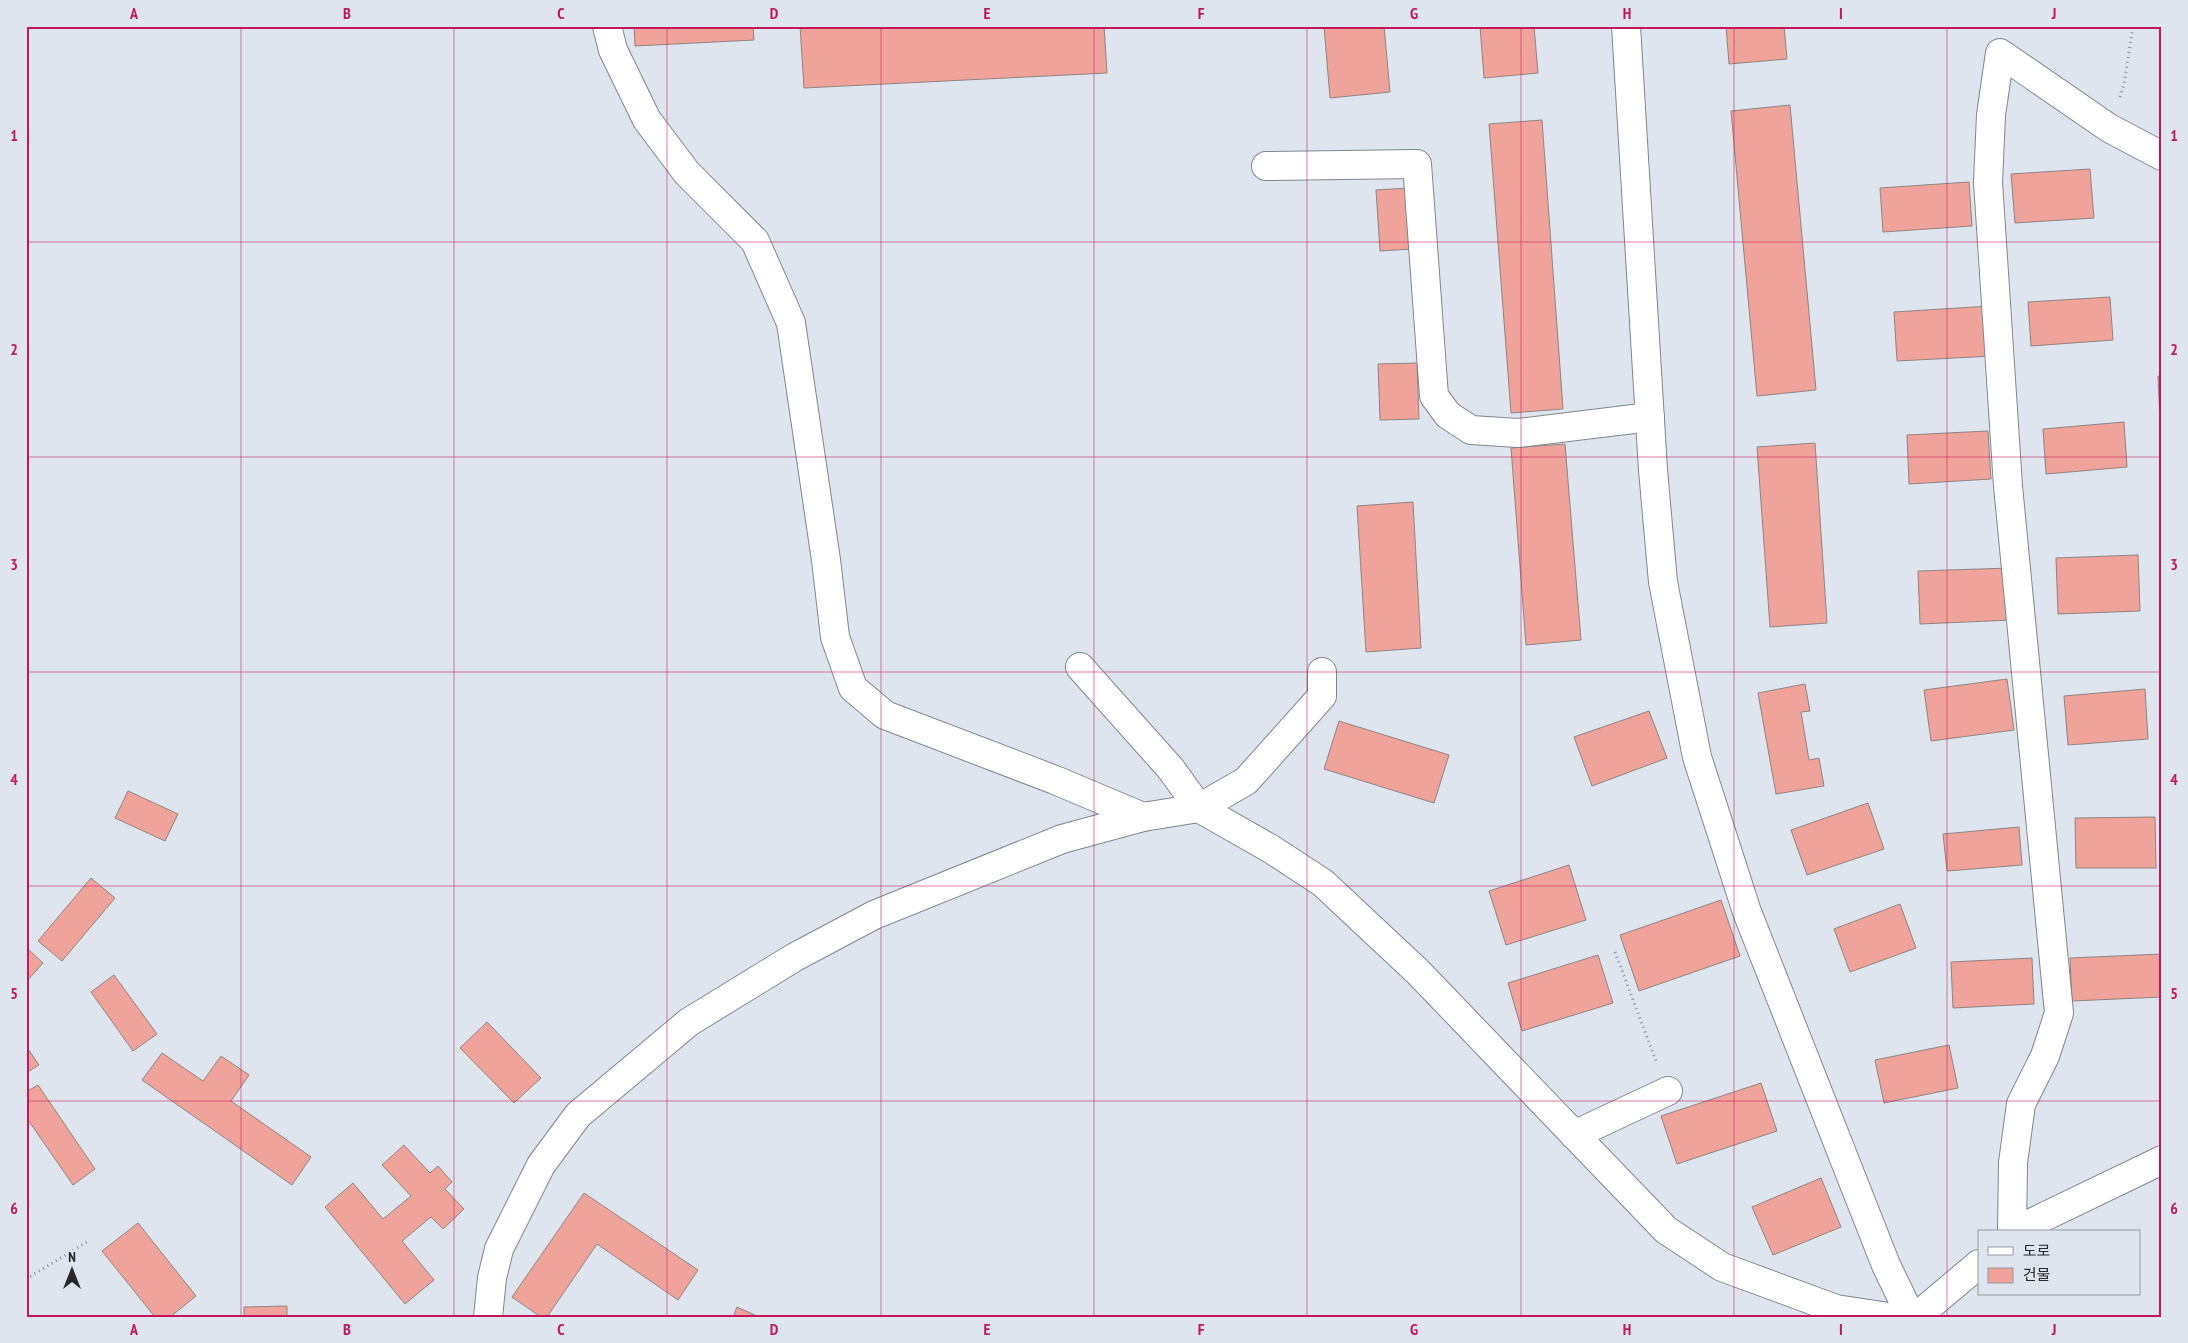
<svg xmlns="http://www.w3.org/2000/svg" width="2188" height="1343" font-family="'PT Sans Narrow','Noto Sans KR',sans-serif">
<style>
.building{fill:#f0a39a;stroke:#8f8482}
.lines{fill:none;stroke-linecap:round;stroke-linejoin:round}
.minor-casing{stroke:#80868e;stroke-width:30}
.path{stroke:#8a8f95;stroke-width:3;stroke-dasharray:1 4;stroke-linecap:butt}
.minor{stroke:#fff;stroke-width:28}
.grid{fill:none;stroke:#c2185b;stroke-width:1;stroke-opacity:0.55}
.neatline{fill:none;stroke:#c2185b;stroke-width:2}
.grid-label{font-size:16px;text-anchor:middle;font-weight:bold;fill:#c2185b}
</style>
<rect width="100%" height="100%" fill="#dee5ee"/>
<g class="building">
<polygon points="634,26 753,26 754,40 635,46"/>
<polygon points="800,26 1104,26 1107,73 804,88"/>
<polygon points="1324,26 1384,26 1390,92 1330,98"/>
<polygon points="1480,26 1534,26 1538,73 1484,78"/>
<polygon points="1726,26 1784,26 1787,59 1729,64"/>
<polygon points="1790,105 1816,390 1757,396 1731,111"/>
<polygon points="1542,120 1563,409 1511,413 1489,124"/>
<polygon points="2090,169 2094,218 2015,223 2011,174"/>
<polygon points="1969,182 1972,226 1883,232 1880,188"/>
<polygon points="1408,188 1412,249 1380,251 1376,190"/>
<polygon points="2110,297 2113,340 2031,346 2028,302"/>
<polygon points="1990,306 1993,356 1897,361 1894,312"/>
<polygon points="1417,363 1419,419 1380,420 1378,364"/>
<polygon points="2158,376 2162,376 2162,423 2160,423"/>
<polygon points="2124,422 2127,467 2046,474 2043,429"/>
<polygon points="1988,431 1991,479 1909,484 1907,435"/>
<polygon points="1815,443 1827,623 1770,627 1757,447"/>
<polygon points="1565,444 1581,640 1526,645 1511,448"/>
<polygon points="1413,502 1421,648 1366,652 1357,506"/>
<polygon points="2138,555 2140,611 2058,614 2056,558"/>
<polygon points="2010,568 2012,620 1920,624 1918,571"/>
<polygon points="2007,679 2014,730 1931,741 1924,690"/>
<polygon points="1805,684 1810,711 1801,712 1809,760 1819,758 1824,786 1776,794 1758,693"/>
<polygon points="2145,689 2148,739 2068,745 2064,696"/>
<polygon points="1649,711 1667,758 1592,786 1574,737"/>
<polygon points="1339,721 1449,755 1434,803 1324,769"/>
<polygon points="128,791 178,814 165,841 115,818"/>
<polygon points="1868,803 1884,849 1807,875 1791,830"/>
<polygon points="2155,817 2156,868 2076,868 2075,818"/>
<polygon points="2019,827 2022,865 1947,871 1943,834"/>
<polygon points="1569,865 1586,920 1506,945 1489,891"/>
<polygon points="91,878 115,898 62,961 38,941"/>
<polygon points="1721,900 1740,956 1639,991 1620,935"/>
<polygon points="1900,904 1916,948 1850,972 1834,929"/>
<polygon points="26,947 43,963 26,982"/>
<polygon points="2162,954 2162,997 2072,1001 2070,958"/>
<polygon points="1598,955 1613,1003 1522,1031 1508,983"/>
<polygon points="2032,958 2034,1004 1953,1008 1951,962"/>
<polygon points="114,975 157,1034 133,1051 91,992"/>
<polygon points="487,1022 541,1078 514,1103 460,1048"/>
<polygon points="1949,1045 1958,1088 1884,1103 1875,1060"/>
<polygon points="26,1046 39,1065 26,1073"/>
<polygon points="162,1053 203,1081 221,1056 249,1075 231,1101 311,1157 292,1185 142,1080"/>
<polygon points="1761,1083 1777,1131 1677,1164 1661,1116"/>
<polygon points="38,1085 95,1169 73,1185 26,1117 26,1092"/>
<polygon points="404,1145 430,1173 438,1166 452,1182 445,1189 464,1209 443,1229 431,1217 402,1241 434,1280 405,1304 325,1207 353,1183 383,1219 411,1196 382,1165"/>
<polygon points="1821,1178 1841,1227 1773,1255 1752,1207"/>
<polygon points="584,1193 698,1270 678,1300 597,1244 547,1317 541,1317 512,1297"/>
<polygon points="138,1223 196,1296 170,1317 155,1317 102,1251"/>
<polygon points="287,1306 287,1317 244,1317 244,1307"/>
<polygon points="737,1307 759,1317 733,1317"/>
</g>
<g class="lines">
<g class="minor-casing">
<g id="minor">
<polyline points="607,26 613,50 647,120 687,173 755,241 791,323 826,560 835,637 853,688 885,715 1055,780 1143,817"/>
<polyline points="1626,26 1653,470 1663,582 1697,757 1747,912 1886,1265 1911,1317"/>
<polyline points="1266,166 1417,164 1434,396 1448,415 1471,430 1518,433 1650,417"/>
<polyline points="1080,667 1171,769 1199,808 1271,849 1323,883 1418,972 1666,1230 1722,1267 1836,1309 1889,1317"/>
<polyline points="1574,1135 1668,1091"/>
<polyline points="2012,1232 2013,1163 2021,1104 2045,1056 2059,1013 2008,486 1988,182 1991,115 2000,53 2109,128 2162,156"/>
<polyline points="2017,1232 2023,1227 2162,1160"/>
<polyline points="488,1317 492,1278 499,1249 541,1165 578,1115 689,1022 795,957 874,915 1062,839 1143,817 1199,808 1246,781 1322,696 1322,672"/>
<polyline points="1916,1317 1979,1264"/>
</g>
</g>
<g class="path">
<polyline points="2120,97 2124,84 2133,26"/>
<polyline points="1615,952 1656,1061"/>
<polyline points="26,1279 87,1242"/>
</g>
<use href="#minor" class="minor"/>
</g>
<path class="grid" d="M241 26V1317M454 26V1317M667 26V1317M881 26V1317M1094 26V1317M1307 26V1317M1521 26V1317M1734 26V1317M1947 26V1317M26 242H2162M26 457H2162M26 672H2162M26 886H2162M26 1101H2162"/>
<rect width="2188" height="1343" fill="none" stroke="#dee5ee" stroke-width="55"/>
<rect x="1978" y="1230" width="162" height="65" fill="#dee5ee" stroke="#949aa0"/>
<rect x="1988" y="1247" width="25" height="8" fill="#ffffff" stroke="#949aa0"/>
<text x="2023" y="1256" font-size="15" fill="#26292c">도로</text>
<rect x="1988" y="1268" width="25" height="15" fill="#f0a39a" stroke="#949aa0"/>
<text x="2023" y="1280" font-size="15" fill="#26292c">건물</text>
<g transform="translate(72 1270)" stroke="#dee5ee" stroke-width="4" paint-order="stroke">
<path d="M0-4L9 19L0 12L-9 19Z" fill="#26292c"/>
<text y="-8" font-size="14" font-weight="bold" text-anchor="middle" fill="#26292c">N</text>
</g>
<rect x="28" y="28" width="2132" height="1288" class="neatline"/>
<g class="grid-label">
<text x="134" y="19">A</text>
<text x="347" y="19">B</text>
<text x="561" y="19">C</text>
<text x="774" y="19">D</text>
<text x="987" y="19">E</text>
<text x="1201" y="19">F</text>
<text x="1414" y="19">G</text>
<text x="1627" y="19">H</text>
<text x="1841" y="19">I</text>
<text x="2054" y="19">J</text>
<text x="14" y="141">1</text>
<text x="2174" y="141">1</text>
<text x="14" y="355">2</text>
<text x="2174" y="355">2</text>
<text x="14" y="570">3</text>
<text x="2174" y="570">3</text>
<text x="14" y="785">4</text>
<text x="2174" y="785">4</text>
<text x="14" y="999">5</text>
<text x="2174" y="999">5</text>
<text x="14" y="1214">6</text>
<text x="2174" y="1214">6</text>
<text x="134" y="1335">A</text>
<text x="347" y="1335">B</text>
<text x="561" y="1335">C</text>
<text x="774" y="1335">D</text>
<text x="987" y="1335">E</text>
<text x="1201" y="1335">F</text>
<text x="1414" y="1335">G</text>
<text x="1627" y="1335">H</text>
<text x="1841" y="1335">I</text>
<text x="2054" y="1335">J</text>
</g>
</svg>
